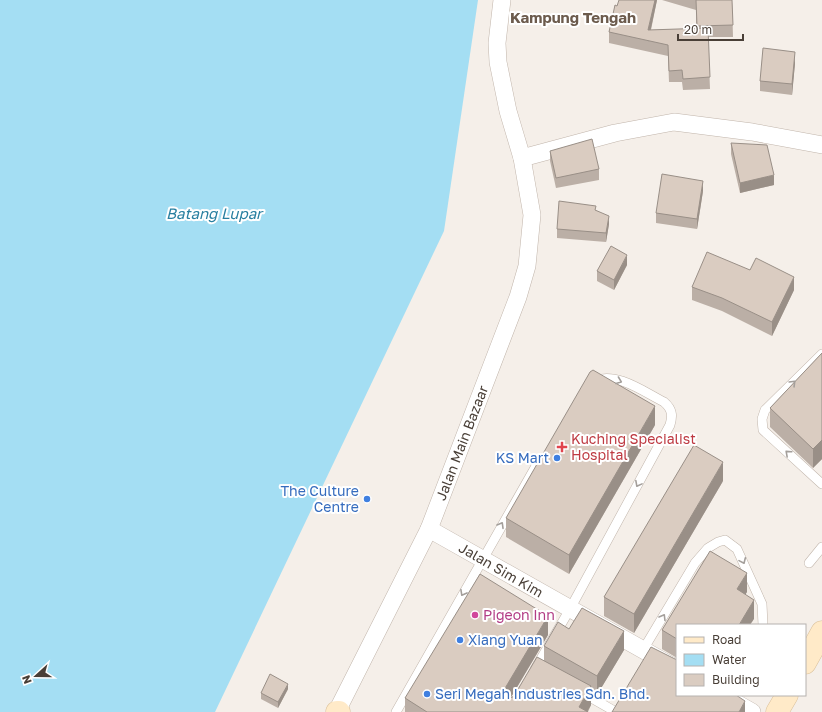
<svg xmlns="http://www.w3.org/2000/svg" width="822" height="712" font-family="'Golos Text',sans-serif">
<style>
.water{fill:#a4def3}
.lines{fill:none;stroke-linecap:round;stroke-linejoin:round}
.lane-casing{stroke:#c1b5ab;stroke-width:10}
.street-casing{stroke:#c1b5ab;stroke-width:18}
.secondary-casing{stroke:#d9bf99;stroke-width:23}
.lane{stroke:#fff;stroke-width:9}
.street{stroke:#fff;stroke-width:17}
.secondary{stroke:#ffeac8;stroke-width:22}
.wall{fill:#bbafa6}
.shaded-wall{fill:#998f87}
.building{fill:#daccc1;stroke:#998f87}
.oneway{stroke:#a49f9b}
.health-dot{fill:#e0444e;stroke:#fff;stroke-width:1.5}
.shop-dot{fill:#3f7fe0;stroke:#fff;stroke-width:1.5}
.hotel-dot{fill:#d1479c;stroke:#fff;stroke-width:1.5}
.labels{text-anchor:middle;stroke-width:4;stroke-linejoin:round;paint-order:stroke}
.health-label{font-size:14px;fill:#be3a42;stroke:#fff;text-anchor:start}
.street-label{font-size:14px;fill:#493f37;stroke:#fff}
.shop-label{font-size:14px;fill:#366cbe;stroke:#fff;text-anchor:end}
.hotel-label{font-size:14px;fill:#b23c85;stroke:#fff;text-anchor:start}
.neighbourhood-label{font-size:15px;font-weight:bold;fill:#6c5b4d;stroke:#fff}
.water-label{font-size:15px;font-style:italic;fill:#287fa0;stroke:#fff}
</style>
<rect width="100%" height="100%" fill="#f5efe9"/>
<polygon class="water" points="0,0 478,0 444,231 215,712 0,712"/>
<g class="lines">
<g class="lane-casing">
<g id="lane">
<polyline points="822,354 765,410 762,419 763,430 822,484"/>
<polyline points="809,563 822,547"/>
<polyline points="643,650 695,563 708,548 718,542 725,540 737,549 762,604 763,625"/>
<path d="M535 669 570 609 670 425C673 415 672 409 664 402 644 392 616 371 594 381"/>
<polyline points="581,692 616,712"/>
<polyline points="396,712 540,459"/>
</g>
</g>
<g class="street-casing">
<g id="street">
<polyline points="522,158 615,133 674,122 752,132 822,145"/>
<polyline points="429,529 677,669"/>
<polyline points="722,695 752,712"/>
<polyline points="337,711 429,529 518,297 527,266 532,215 522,158 508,111 498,62 497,43 502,0"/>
</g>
</g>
<g class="secondary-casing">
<g id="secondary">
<polyline points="805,663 822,632"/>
<polyline points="337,712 339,712"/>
<polyline points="777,712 787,695"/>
</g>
</g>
<use href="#lane" class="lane"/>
<use href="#street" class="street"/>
<use href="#secondary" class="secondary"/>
</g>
<g class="wall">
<polygon points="657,0 651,30 696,29 696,10 662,0 732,0 733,37 708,37 710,89 683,90 682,82 669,82 668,56 609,43 609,32 617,6"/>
<polygon points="795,63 792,95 760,91 760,81"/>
<polygon points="731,143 774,185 740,193 731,154"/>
<polygon points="550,151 599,169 599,180 556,188 550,161"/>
<polygon points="703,191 697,229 656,223 656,213"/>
<polygon points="596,210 609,224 606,242 557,238 557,229"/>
<polygon points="627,265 614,290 597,281 597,271"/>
<polygon points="692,287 794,290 772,336 722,311 692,300"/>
<polygon points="822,353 822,459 813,468 770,427 770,408"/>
<polygon points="655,425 569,574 506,537 506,518"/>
<polygon points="723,481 634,633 604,616 604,597"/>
<polygon points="747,592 745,594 754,619 677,625 677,658 662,649 662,630"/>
<polygon points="569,629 624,650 597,695 591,692 591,705 588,712 405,712 405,698 548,635 510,699 514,696 544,660 544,646"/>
<polygon points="288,689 278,708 261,699 261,693"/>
</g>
<g class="shaded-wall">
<polygon points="655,0 657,0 648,42 648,30"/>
<polygon points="795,52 795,63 792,95 792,84"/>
<polygon points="774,175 774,185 740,193 740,183"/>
<polygon points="703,181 703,191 697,229 697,219"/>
<polygon points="609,216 609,224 606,242 606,233"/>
<polygon points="627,255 627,265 614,290 614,280"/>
<polygon points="794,277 794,290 772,336 772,322"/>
<polygon points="655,406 655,425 569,574 569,555"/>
<polygon points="822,440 822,459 813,468 813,449"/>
<polygon points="723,462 723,481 634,633 634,614"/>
<polygon points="747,573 747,592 737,608 737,589"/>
<polygon points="754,600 754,619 750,625 739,625"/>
<polygon points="548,616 548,635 504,709 504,690"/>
<polygon points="624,631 624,650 597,695 597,676"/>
<polygon points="288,684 288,689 278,708 278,702"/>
<polygon points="591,686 591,705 587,712 579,707"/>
<polygon points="745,701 745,712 739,712"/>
</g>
<g class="building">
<polygon points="619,0 655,0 648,30 708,28 710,77 683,79 682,70 669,71 668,45 609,32 615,5 617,6"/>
<polygon points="696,0 732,0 733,25 697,26"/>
<polygon points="763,48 795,52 792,84 760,81"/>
<polygon points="592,139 599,169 556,178 550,151"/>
<polygon points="731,143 767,145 774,175 740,183"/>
<polygon points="662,174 703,181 697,219 656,213"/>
<polygon points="559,201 596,206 595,210 609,216 606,233 557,229"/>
<polygon points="611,246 627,255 614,280 597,271"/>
<polygon points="707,252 750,270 756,258 794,277 772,322 722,298 692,287"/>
<polygon points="822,353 822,440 813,449 770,408"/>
<polygon points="593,370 655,406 569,555 506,518 590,372"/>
<polygon points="694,445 723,462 634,614 604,597"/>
<polygon points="710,551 747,573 737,589 754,600 739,625 677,625 677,639 662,630"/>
<polygon points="480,574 548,616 504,690 504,696 509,699 514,696 537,657 591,686 579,707 588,712 427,712 405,698"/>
<polygon points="582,608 624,631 597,676 544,646 558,622 569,629"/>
<polygon points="651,647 677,660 677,695 736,695 745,701 739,712 612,712"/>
<polygon points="270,674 288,684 278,702 261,693"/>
</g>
<defs><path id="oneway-chevron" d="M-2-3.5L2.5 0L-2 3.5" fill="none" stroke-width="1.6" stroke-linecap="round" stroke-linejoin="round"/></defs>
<g class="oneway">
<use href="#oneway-chevron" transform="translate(619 381) rotate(21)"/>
<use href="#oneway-chevron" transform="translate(793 383) rotate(-45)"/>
<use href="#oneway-chevron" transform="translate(788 453) rotate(-138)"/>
<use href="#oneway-chevron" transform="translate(638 484) rotate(118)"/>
<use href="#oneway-chevron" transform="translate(501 525) rotate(-60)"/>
<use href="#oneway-chevron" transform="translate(743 561) rotate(66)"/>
<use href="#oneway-chevron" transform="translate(463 593) rotate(119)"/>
<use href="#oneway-chevron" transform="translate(663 617) rotate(-59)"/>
</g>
<path class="health-dot" d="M560 441h4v4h4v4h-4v4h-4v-4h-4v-4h4z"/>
<g class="shop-dot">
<circle cx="557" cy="458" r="4"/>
<circle cx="367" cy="499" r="4"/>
<circle cx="460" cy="640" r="4"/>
<circle cx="427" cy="694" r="4"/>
</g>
<circle class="hotel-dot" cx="475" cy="615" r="4"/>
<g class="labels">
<g class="health-label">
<text x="571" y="444">Kuching Specialist<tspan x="571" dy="16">Hospital</tspan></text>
</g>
<g class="street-label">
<text transform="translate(462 443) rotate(-69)" y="5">Jalan Main Bazaar</text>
<text transform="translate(501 570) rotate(30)" y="5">Jalan Sim Kim</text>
</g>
<g class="shop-label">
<text x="549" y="463">KS Mart</text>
<text x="359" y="496">The Culture<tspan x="359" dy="16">Centre</tspan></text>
<text x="468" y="645" text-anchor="start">Xiang Yuan</text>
<text x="435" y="699" text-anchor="start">Seri Megah Industries Sdn. Bhd.</text>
</g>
<g class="hotel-label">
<text x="483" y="620">Pigeon Inn</text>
</g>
<g class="neighbourhood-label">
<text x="573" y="23">Kampung Tengah</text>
</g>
<g class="water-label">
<text x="214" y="219">Batang Lupar</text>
</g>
</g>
<rect x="676" y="624" width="130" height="72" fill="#ffffff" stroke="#b6b2af"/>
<rect x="684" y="637" width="20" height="6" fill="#ffeac8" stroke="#b6b2af"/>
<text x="712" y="644" font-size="12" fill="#493f37">Road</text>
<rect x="684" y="654" width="20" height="12" fill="#a4def3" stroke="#b6b2af"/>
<text x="712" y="664" font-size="12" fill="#493f37">Water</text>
<rect x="684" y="674" width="20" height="12" fill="#daccc1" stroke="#b6b2af"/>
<text x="712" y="684" font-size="12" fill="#493f37">Building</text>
<g transform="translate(36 676) rotate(249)" stroke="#ffffff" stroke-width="3" paint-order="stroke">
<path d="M0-3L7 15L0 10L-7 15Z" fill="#493f37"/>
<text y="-6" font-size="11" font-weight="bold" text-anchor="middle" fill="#493f37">N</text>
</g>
<path d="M678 34v6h65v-6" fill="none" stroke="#493f37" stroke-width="2"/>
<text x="684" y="34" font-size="12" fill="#493f37" stroke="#ffffff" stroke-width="3" paint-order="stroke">20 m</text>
</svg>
